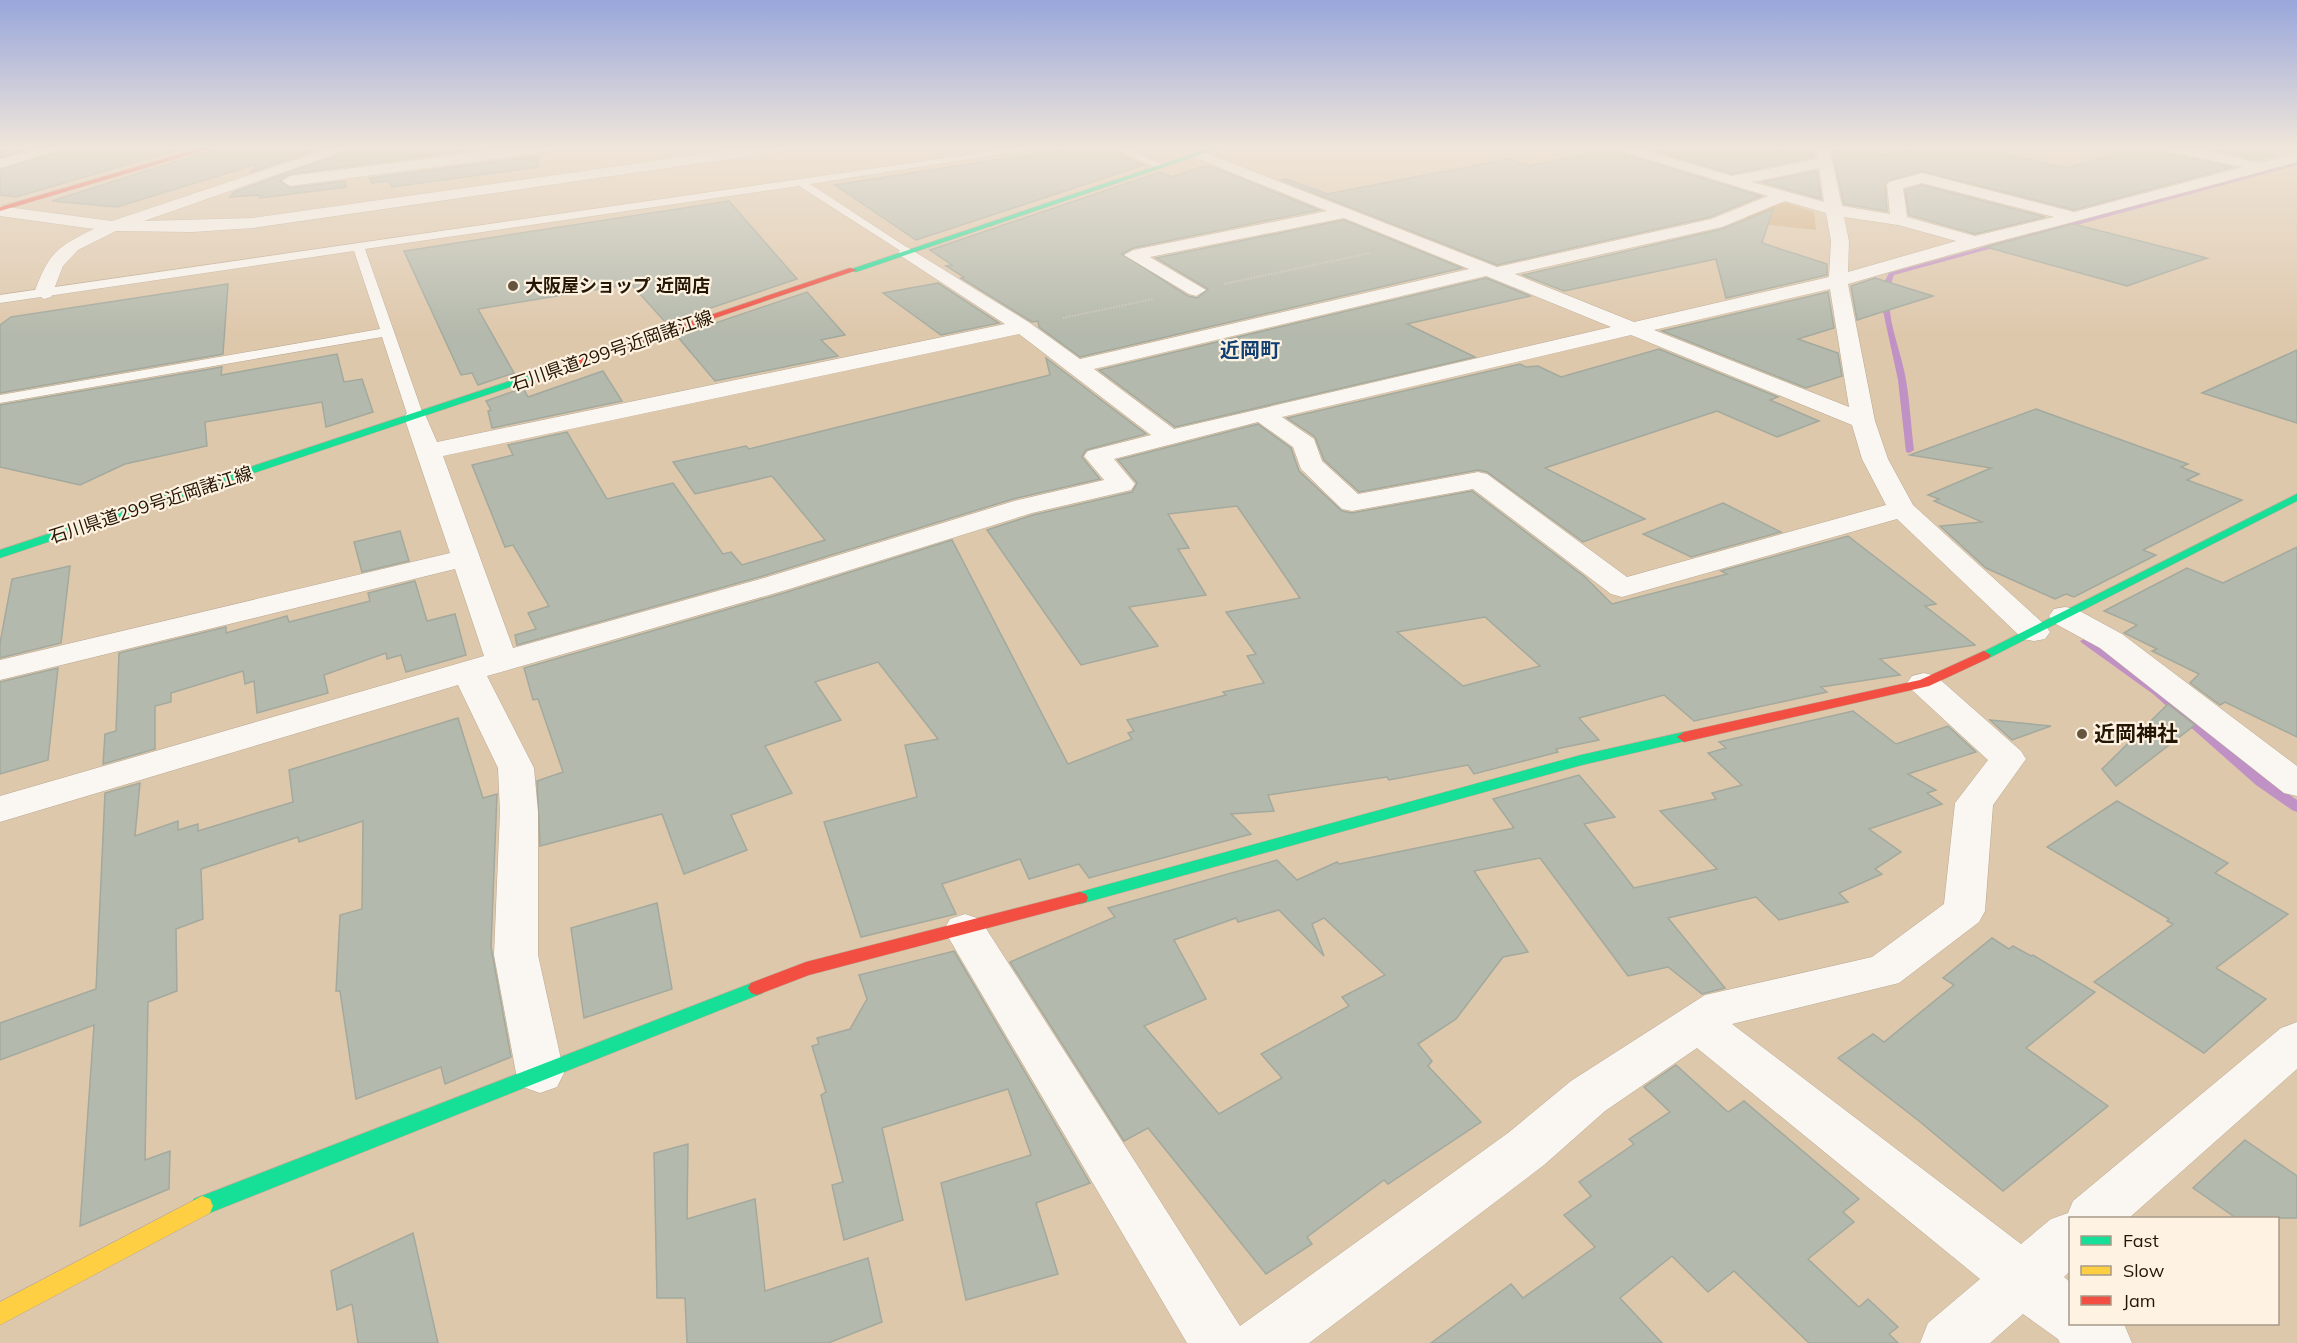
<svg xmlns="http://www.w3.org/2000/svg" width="2297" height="1343" font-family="Mulish,'Noto Sans JP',sans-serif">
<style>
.green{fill:#d3af7f}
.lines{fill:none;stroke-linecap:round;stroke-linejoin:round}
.stream{fill:#c091c4;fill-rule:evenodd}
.building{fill:#b3b9ac;stroke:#a3a99d;stroke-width:1.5;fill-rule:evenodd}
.lane-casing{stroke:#b9a891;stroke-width:1}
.street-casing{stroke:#b9a891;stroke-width:1}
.fast-casing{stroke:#b9a891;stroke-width:1}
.slow-casing{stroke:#b9a891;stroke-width:1}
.jam-casing{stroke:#b9a891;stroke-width:1}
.path{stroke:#cbc5bc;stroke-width:2;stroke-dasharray:1.5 1.5;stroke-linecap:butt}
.lane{fill:#faf7f3;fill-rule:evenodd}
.street{fill:#faf7f3;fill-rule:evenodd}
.fast{fill:#16e098;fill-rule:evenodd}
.slow{fill:#ffcf43;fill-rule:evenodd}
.jam{fill:#f24e42;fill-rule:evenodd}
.poi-dot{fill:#66553e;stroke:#fef2e2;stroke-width:2}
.labels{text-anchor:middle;stroke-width:4.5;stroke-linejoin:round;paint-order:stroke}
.far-poi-label{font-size:18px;font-weight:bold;fill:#251703;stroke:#fef2e2;text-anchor:start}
.far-street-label{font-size:18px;fill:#251703;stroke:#fef2e2}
.far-quarter-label{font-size:20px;font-weight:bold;fill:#113f72;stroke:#fef2e2}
.poi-label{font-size:21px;font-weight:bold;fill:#251703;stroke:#fef2e2;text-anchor:start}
</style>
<rect width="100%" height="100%" fill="#dec8ac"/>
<polygon class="green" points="1772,203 1787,203 1814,212 1816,230 1770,225 1744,217"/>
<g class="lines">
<g class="stream">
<polygon points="25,154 23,157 0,160 0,156"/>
<path d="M2297 161V165L1894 275C1880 309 1901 347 1906 380 1910 403 1911 427 1914 450L1909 453 1906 452 1898 380 1883 311V284L1889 273Z"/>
<polygon points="2086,638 2161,688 2266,779 2297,800 2297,812 2292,810 2256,785 2153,694 2082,643 2080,641"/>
</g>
</g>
<g class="building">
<polygon points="0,146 39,146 0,157"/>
<polygon points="76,146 190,146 16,197 0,195 0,170"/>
<polygon points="225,146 328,146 251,172 257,164 117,207 52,201"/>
<polygon points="360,146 504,146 290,174 280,180 289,188 345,181 346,187 260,198 259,195 230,197 235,192"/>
<polygon points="1084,146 1100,146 1144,165 916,240 835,185"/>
<polygon points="1638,146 1813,146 1814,157 1732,174"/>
<polygon points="1831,146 1875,146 1876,156 1918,148 1969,146 2066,168 2132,150 2141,152 2150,150 2233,167 2074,210 1921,171 1887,181 1885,185 1887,211 1844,204"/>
<polygon points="2196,146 2272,146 2273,155 2257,160"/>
<polygon points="1608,149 1761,196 1710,217 1497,265 1281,180 1286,179 1327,194 1509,159 1529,166"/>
<polygon points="538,156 538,167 392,187 389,181 372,183 370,178"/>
<polygon points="1204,166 1218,169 1319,210 1133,248 1122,254 1188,296 1197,298 1208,289 1156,258 1344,220 1462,268 1080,357 1039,327 1038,321 1032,322 961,278 964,277 946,266 952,265 930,250 1160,172 1172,177"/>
<polygon points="1817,171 1821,199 1762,182"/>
<polygon points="1922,185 2045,217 1975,234 1909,215 1905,190"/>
<polygon points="729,201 797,279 666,323 631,284 478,309 514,373 478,385 472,373 461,375 404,251"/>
<polygon points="1773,209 1762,243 1827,264 1827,275 1726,298 1716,259 1564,291 1523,275 1722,229"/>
<polygon points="2073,224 2207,258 2127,286 1986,247"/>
<polygon points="1486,278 1530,296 1407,324 1475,357 1175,427 1099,370"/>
<polygon points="1875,278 1933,296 1857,320 1851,286"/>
<polygon points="938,283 999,323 941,335 883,293"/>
<polygon points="228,284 223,354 0,393 0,325 11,317"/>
<polygon points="807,292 845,335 821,340 838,356 715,381 677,336"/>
<polygon points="1828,292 1834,328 1798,339 1838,353 1842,376 1806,388 1662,331"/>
<polygon points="1659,349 1778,397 1770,400 1819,421 1777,437 1717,411 1545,468 1645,519 1583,542 1487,472 1478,470 1359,492 1324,460 1315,437 1287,418 1520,364 1526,367 1538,366 1561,377"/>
<polygon points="2297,350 2297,423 2202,393"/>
<polygon points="337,354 344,382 362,379 373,412 326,427 322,402 205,422 207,446 125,464 80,485 0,467 0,405 222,367 221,375"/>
<polygon points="1046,358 1146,434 1086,450 1082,457 1100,479 1013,499 763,576 517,645 515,635 536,629 528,613 549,606 513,545 505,547 472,465 513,455 508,445 567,432 607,499 673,483 723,554 731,552 742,565 825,540 772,476 695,494 673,462 746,446 749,449 1050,375"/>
<polygon points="603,371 622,401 492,428 488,411 491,410 486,401 523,388 528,397"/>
<polygon points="2036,409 2188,464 2181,467 2199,474 2187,480 2242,500 2143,550 2156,555 2074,597 2066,594 2055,599 1986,568 1940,526 1982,522 1934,501 1939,499 1928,495 1991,468 1910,455"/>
<path d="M1258 424 1291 448 1299 471 1342 511 1352 513 1472 491 1585 577 1612 604 1727 574 1721 571 1848 536 1936 604 1925 606 1975 645 1880 659 1900 675 1821 687 1827 692 1694 721 1664 695 1579 718 1599 740 1556 749 1558 752 1474 774 1468 765 1389 780 1387 777 1268 795 1274 811 1231 814 1251 834 1089 878 1079 864 1029 879 1020 859 942 884 956 914 861 937 824 822 917 797 905 745 938 739 878 662 815 682 841 720 765 746 792 793 731 815 747 850 684 874 662 814 540 846 537 781 563 772 538 699 533 700 524 668 787 592 952 540 1068 764 1132 739 1128 733 1134 731 1127 720 1226 695 1223 692 1264 683 1247 656 1256 654 1226 612 1300 598 1237 506 1168 514 1189 548 1178 549 1206 595 1129 607 1158 646 1081 665 987 530 1033 515 1132 492 1137 483 1118 460ZM1485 617 1540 666 1463 686 1397 632Z"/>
<polygon points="1723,503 1781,532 1691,557 1643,534"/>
<polygon points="400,531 409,561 362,572 354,542"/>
<polygon points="2297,547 2297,737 2225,702 2220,705 2190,683 2199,674 2152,651 2157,649 2124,633 2137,625 2104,611 2187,568 2223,583"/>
<polygon points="70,566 61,643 0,658 0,643 12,579"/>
<polygon points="415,581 427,621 455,614 466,655 406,672 401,655 387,659 386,653 324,675 328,693 257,713 254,681 245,684 243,671 171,693 171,702 155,706 155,749 103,764 105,734 116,731 119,653 226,627 226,633 287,616 289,622 370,601 368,593"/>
<polygon points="58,668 48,760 0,774 0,682"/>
<polygon points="2168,704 2195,725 2116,786 2102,769"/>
<path d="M1853 711 1896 744 1948 726 1976 752 1908 774 1936 790 1927 793 1942 804 1869 829 1901 852 1875 869 1882 874 1839 893 1848 902 1779 920 1756 897 1668 918 1725 988 1702 994 1668 967 1628 976 1540 858 1474 871 1528 952 1503 957 1456 1019 1418 1044 1432 1061 1428 1066 1481 1122 1388 1184 1384 1180 1307 1237 1312 1244 1266 1274 1148 1128 1124 1141 1010 962 1115 917 1108 908 1277 860 1297 880 1337 862 1339 864 1514 828 1493 799 1579 775 1615 817 1584 824 1634 888 1717 869 1660 811 1716 799 1712 793 1742 785 1708 753 1726 748 1719 742ZM1279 910 1324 956 1312 924 1324 918 1385 975 1342 997 1349 1006 1261 1054 1282 1078 1219 1114 1144 1026 1206 999 1174 940 1236 918 1238 922Z"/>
<polygon points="458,718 483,798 497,794 491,947 511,1057 445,1084 441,1067 356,1099 340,991 336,991 340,915 362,909 363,821 299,842 298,837 201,869 203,919 176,929 177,991 148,1002 145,1160 170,1151 169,1189 80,1226 94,1025 0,1060 0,1023 96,989 105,793 140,783 135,836 178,821 178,830 198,824 198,831 293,802 289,770"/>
<polygon points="1990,720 2051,726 2012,740"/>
<polygon points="2117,801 2228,863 2215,873 2288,914 2216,968 2266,999 2204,1053 2094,982 2173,924 2167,921 2169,919 2047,847"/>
<polygon points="657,903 672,989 584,1018 571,928"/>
<polygon points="1992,938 2009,949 2013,946 2031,956 2033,955 2095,992 2026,1048 2108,1106 2003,1191 1919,1121 1838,1058 1873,1034 1884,1042 1954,985 1943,978"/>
<polygon points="954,951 1090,1183 1036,1203 1058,1274 966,1300 941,1183 1031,1155 1008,1089 882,1128 903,1220 844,1240 832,1185 843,1182 821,1095 826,1092 812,1046 819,1044 817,1038 850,1029 867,999 859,975"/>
<polygon points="1676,1065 1728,1112 1744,1101 1859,1199 1843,1212 1854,1222 1808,1259 1859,1307 1868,1299 1898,1327 1889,1334 1898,1343 1809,1343 1734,1271 1708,1292 1672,1256 1620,1298 1662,1343 1431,1343 1511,1284 1523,1298 1595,1247 1564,1215 1591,1196 1579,1182 1634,1144 1629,1139 1670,1112 1644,1087"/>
<polygon points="2245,1140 2297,1176 2297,1218 2236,1218 2193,1188"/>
<polygon points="688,1144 687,1219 755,1199 765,1291 868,1258 882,1322 828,1343 687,1343 685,1298 657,1298 654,1153"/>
<polygon points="413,1233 438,1343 358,1343 352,1304 337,1310 331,1271"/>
</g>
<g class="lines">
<g class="lane-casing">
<g id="lane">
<polygon points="1028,146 1054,146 810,184 911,250 913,252 907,255 799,186 365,249 424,417 421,420 416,422 408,417 382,337 0,403 0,395 380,329 354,251 0,303 0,295"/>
<polygon points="1108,146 1121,146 1165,166 1157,168"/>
</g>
</g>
<g class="street-casing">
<g id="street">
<polygon points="49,146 74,146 0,168 0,159"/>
<path d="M336 146H358L144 221 253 218 759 146H799L792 150 253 228 192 232 116 231 78 250 63 266 51 297 44 299 34 293C49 253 56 247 94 229L0 216V206L112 221Z"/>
<polygon points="525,146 569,146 562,150 290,186 282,181 290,176"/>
<path d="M1605 146H1629L1732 176 1817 159 1815 146H1829L1842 206 1890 214 1887 185 1889 182 1922 173 2074 212 2243 167 2161 150 2154 146H2184L2260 163 2297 153V162C2148 203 1997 240 1848 284L1875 421 1888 459 1913 505 2045 625 2050 632 2045 639 2034 641 2023 639 1897 519 1622 597 1611 594 1473 489 1352 511 1342 509 1301 469 1293 447 1258 422 1114 459 1135 484 1131 490 1032 513 786 590 487 676 534 768 538 812V955L564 1073 557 1087 540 1093 523 1087 516 1073 494 955 500 812 498 768 458 685 0 822V796L484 656 455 569 0 680V660L450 553 404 417 408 412 416 410 424 412 437 442 1005 324 901 256 898 252 907 247 1030 323 1080 359 1469 269 1344 218 1150 257 1206 290 1196 296 1189 294 1124 255 1133 250 1327 211 1194 157 1192 154 1199 150 1497 267 1711 219 1768 196ZM1819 168 1824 202 1752 182ZM1922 183 2054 217 1975 236 1907 217 1903 188ZM1785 201 1826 213 1831 241 1829 277 1634 322 1515 274 1722 227ZM1844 217 1898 225 1956 241 1848 272 1849 241ZM1486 276 1611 327 1174 429 1094 369ZM1830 289 1849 407 1654 330ZM1019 334 1151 435 1088 451 1084 456 1104 480 1014 501 764 578 513 648 443 456ZM1631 335 1852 425 1862 459 1886 505 1627 577 1487 474 1478 472 1358 494 1322 461 1314 439 1282 417Z"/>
<polygon points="2065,607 2076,609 2122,634 2297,766 2297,796 2284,793 2100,648 2054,623 2049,616 2054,609"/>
<polygon points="1924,673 1936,676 2021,751 2026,759 1993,805 1985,911 1979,922 1899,983 1732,1024 2021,1244 2051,1219 2068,1213 2073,1201 2281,1028 2297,1022 2297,1069 2129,1218 2070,1218 2070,1271 2064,1277 2070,1282 2070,1324 2124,1324 2132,1343 2060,1343 2058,1339 2023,1314 1990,1343 1920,1343 1928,1323 1980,1279 1697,1048 1605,1111 1544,1165 1309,1343 1187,1343 944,930 950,919 965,914 980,919 1240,1326 1508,1133 1571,1081 1705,995 1872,957 1944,904 1955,803 1988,760 1912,690 1907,683 1912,676"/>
</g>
</g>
<g class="fast-casing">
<g id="fast">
<polygon points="1216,146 1226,146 856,272 849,270"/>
<polygon points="552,367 555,368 555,372 0,558 0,550"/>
<polygon points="2297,494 2297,501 1989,658 1984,659 1977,655"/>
<polygon points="1684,732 1689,734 1691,737 1689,740 1582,765 1080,904 1074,902 1072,898 1074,894 1080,892 1581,755"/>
<polygon points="757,981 763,983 766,988 763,993 202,1216 194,1213 191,1206 194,1199"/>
</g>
</g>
<g class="slow-casing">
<polygon id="slow" points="202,1196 210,1199 213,1206 210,1213 0,1325 0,1302"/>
</g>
<g class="jam-casing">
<g id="jam">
<polygon points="208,146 219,146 0,211 0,207"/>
<polygon points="850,268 857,270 555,372 547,370"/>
<polygon points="1984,651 1991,655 1989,658 1929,686 1684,742 1677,737 1684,732 1920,680"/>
<polygon points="1080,892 1086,894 1088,898 1086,902 809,975 757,995 751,993 748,988 751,983 806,962"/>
</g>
</g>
<g class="path">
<polyline points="1224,284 1370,253"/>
<polyline points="1063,318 1153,299"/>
</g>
<use href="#lane" class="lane"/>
<use href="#street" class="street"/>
<use href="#fast" class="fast"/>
<use href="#slow" class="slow"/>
<use href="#jam" class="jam"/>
</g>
<linearGradient id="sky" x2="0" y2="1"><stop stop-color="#98a6da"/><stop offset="0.44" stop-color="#f0e6da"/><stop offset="1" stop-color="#f0e6da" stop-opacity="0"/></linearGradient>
<rect width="2297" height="334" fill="url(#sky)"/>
<g class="poi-dot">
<circle cx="513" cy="286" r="6"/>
<circle cx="2082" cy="734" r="6"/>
</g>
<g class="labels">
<g class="far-poi-label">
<text x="525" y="292">大阪屋ショップ 近岡店</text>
</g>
<g class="far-street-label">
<text transform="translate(612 351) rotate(-19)" y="6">石川県道299号近岡諸江線</text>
<text transform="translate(151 505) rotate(-18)" y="6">石川県道299号近岡諸江線</text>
</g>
<g class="far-quarter-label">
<text x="1250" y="357">近岡町</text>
</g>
<g class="poi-label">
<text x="2094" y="741">近岡神社</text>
</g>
</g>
<rect x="2069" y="1217" width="210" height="108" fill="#fef2e2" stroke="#a79a89" stroke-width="1.5"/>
<rect x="2081" y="1236" width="30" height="9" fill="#16e098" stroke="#a79a89" stroke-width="1.5"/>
<text x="2123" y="1247" font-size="18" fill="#251703">Fast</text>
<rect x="2081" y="1266" width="30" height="9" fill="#ffcf43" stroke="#a79a89" stroke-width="1.5"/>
<text x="2123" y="1277" font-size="18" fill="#251703">Slow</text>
<rect x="2081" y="1296" width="30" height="9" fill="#f24e42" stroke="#a79a89" stroke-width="1.5"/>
<text x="2123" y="1307" font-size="18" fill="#251703">Jam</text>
</svg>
